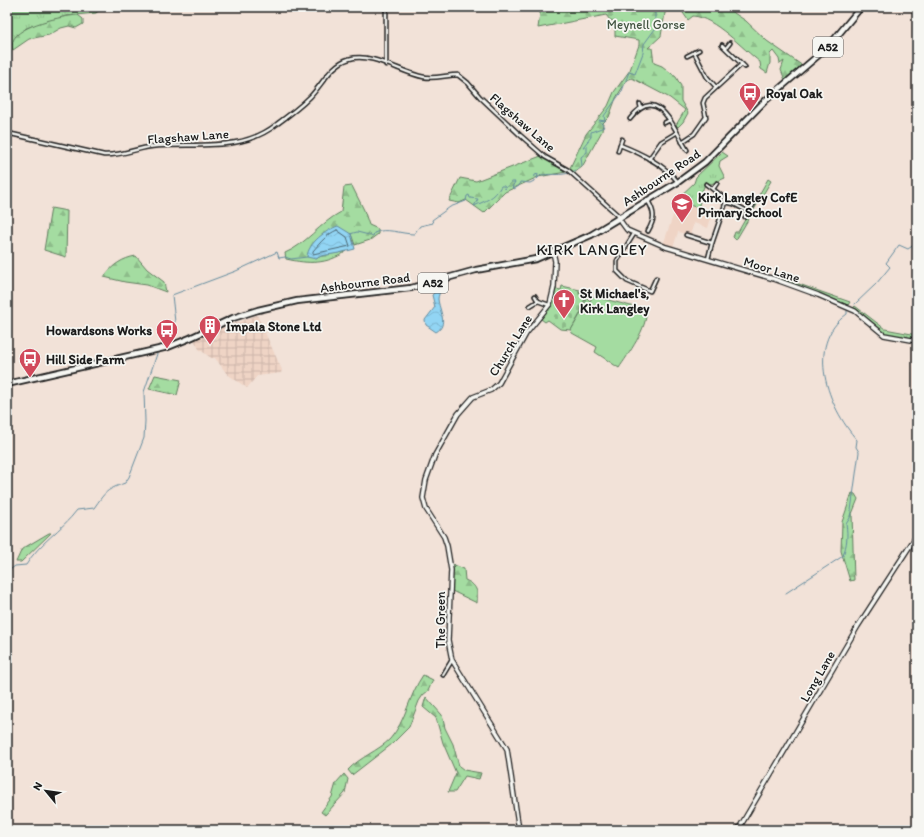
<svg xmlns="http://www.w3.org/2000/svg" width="924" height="837" font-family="Itim,sans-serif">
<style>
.built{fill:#efd4c5}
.industrial{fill:url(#industrial-grid)}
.grass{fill:url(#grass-tufts);stroke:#607c5e}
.forest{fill:url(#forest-firs);stroke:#607c5e}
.cemetery{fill:url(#cemetery-stones);stroke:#607c5e}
.park{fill:#a4dca1;stroke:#607c5e}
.water{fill:url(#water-waves);stroke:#638b9e}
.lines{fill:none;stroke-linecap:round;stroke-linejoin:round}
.shore{stroke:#4b6672;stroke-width:1}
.stream{stroke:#638b9e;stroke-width:1}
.street-casing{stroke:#1c1c1c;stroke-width:5.5}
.secondary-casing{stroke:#1c1c1c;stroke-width:6}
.highway-casing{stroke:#1c1c1c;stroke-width:8}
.street{stroke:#f6f6f2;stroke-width:2.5}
.secondary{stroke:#f6f6f2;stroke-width:3.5}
.highway{stroke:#f6f6f2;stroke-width:4.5}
.labels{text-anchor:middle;stroke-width:3.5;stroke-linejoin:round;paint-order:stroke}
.shield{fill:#f6f6f2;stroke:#5d5d5c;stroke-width:1}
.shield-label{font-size:12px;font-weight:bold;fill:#1c1c1c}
.park-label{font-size:13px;fill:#455644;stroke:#f6f6f2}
.poi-label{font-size:13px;font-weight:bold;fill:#1c1c1c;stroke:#f6f6f2;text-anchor:start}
.street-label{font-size:13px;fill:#1c1c1c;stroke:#f6f6f2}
.quarter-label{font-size:15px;letter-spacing:1px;fill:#1c1c1c;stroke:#f6f6f2}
</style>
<defs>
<pattern id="industrial-grid" width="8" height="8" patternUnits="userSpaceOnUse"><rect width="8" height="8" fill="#efd4c5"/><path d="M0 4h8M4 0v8" fill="none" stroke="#ccb5a9"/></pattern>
<pattern id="grass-tufts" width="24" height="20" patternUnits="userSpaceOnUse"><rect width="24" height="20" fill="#a4dca1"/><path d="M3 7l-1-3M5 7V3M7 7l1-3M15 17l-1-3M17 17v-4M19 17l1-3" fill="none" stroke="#8dbc8a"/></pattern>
<pattern id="forest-firs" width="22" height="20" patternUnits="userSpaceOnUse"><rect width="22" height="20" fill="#a4dca1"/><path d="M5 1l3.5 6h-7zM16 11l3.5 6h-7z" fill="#8dbc8a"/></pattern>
<pattern id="cemetery-stones" width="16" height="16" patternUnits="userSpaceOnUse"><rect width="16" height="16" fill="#a4dca1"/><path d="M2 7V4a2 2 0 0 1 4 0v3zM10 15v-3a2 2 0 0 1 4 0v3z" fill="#8dbc8a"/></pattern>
<pattern id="water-waves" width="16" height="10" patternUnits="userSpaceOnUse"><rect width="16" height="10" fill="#92d5f4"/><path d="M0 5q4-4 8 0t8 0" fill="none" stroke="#7db6d1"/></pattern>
</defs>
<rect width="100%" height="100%" fill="#f2e2d8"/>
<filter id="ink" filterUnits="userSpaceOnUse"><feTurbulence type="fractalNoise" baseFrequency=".025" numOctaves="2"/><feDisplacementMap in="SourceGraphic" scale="8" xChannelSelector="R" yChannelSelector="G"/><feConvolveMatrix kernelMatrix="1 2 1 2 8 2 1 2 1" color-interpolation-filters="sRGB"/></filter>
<g filter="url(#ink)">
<polygon class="built" points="678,201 713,211 708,228 694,223 690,235 678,232 673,248 663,245"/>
<polygon class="industrial" points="257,315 282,370 281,373 257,376 247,388 227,374 215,358 211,358 199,349 194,340 218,328 224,328"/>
<g class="grass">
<polygon points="7,7 103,7 96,13 66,16 26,28 12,43 13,50 7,54"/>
<polygon points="722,152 728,156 720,161 719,166 725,178 711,184 706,182 698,201 700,202 698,208 678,201 679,197 694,183 696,177"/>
<polygon points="768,179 771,181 736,240 733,237 735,232 738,232"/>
<polygon points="776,276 850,302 848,305 776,278"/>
<polygon points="855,306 885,329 917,335 917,340 887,335 881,332 853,308"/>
</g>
<g class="forest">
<polygon points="541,7 669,7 665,13 661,36 648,48 652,48 654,63 662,66 676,77 681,86 681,101 688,113 683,122 678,127 676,125 685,110 670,98 632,78 627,80 616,98 609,117 603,123 602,131 582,167 574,173 569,170 586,134 608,106 614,92 630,70 639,45 639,40 615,36 615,21 610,20 606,15 538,28"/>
<path d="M670 7H725L746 21 767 41 803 66 785 80 781 70 784 61 780 64 779 59 773 51 770 54V63L767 73 761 69 760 62C743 49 714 17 693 16L688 20 681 10Z"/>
<path d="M78 15 83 19V24L76 28 69 26 61 28 49 35 29 39 13 50C12 47 12 44 13 41 18 25 63 16 78 15Z"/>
<polygon points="541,156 566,172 538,177 505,192 484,213 466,200 459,203 449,201 460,178 476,181"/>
<path d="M352 186 364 210 369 225 378 229V234L370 240 355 245 351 234 321 236 309 250 316 259 321 256 347 251C326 265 309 264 286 259L285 253C305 245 320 223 341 212L344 187Z"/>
<polygon points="51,208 67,211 66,257 44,250"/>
<path d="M136 256 147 269 164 282 166 292 147 285 125 282 104 277C112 265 123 258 136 256Z"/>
<polygon points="155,375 181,380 177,395 149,389"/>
<polygon points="852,493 855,494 858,499 852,514 854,580 850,581 841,551 842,522"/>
<polygon points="49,533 51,533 21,562 16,562 22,549"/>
<path d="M452 564 464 569 465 580C477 585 478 591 477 603L452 591Z"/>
<path d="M423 675 433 680 428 691 423 695 419 701 409 727 392 744 352 775 348 770C360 757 378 751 390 739 406 721 409 695 423 675Z"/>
<polygon points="426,697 442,715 445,728 453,744 459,766 464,770 481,773 479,779 465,776 455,792 448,792 456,773 443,743 436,718 423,707"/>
<polygon points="344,774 348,779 345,793 325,815 321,812 332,797 336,783"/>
</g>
<polygon class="cemetery" points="562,286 580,290 579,293 586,295 580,314 571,330 560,329 548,320 545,322 541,319 552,303 556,289 561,290"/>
<path class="park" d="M593 296 646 310C649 326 627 356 619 368L595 352 597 347 572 333 571 330 583 310 586 297 590 301Z"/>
<g class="water">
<path d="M338 226 351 234 355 249 339 253 321 256 316 259 307 257C308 243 326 230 338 226Z"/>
<path d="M437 290H440C440 293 438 296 438 299 439 310 449 325 436 332L426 325 425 320 435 307 432 295Z"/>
</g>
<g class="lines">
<path class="shore" d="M337 230 347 237 350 246 313 254V251C320 243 327 234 337 230Z"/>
<g class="stream">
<path d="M350 234 357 232 373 236 374 233C386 227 401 234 414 234L420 226 433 223 432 220 450 207 466 201 467 196 469 195 470 198 478 199 474 206C485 201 495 198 501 186H504L505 189 511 182H515L512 187 514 189 519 186 520 182 530 183 534 181 535 175 538 174 537 179 541 175C557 173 567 178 582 166L581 157 587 152V147H583L591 137V132L604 127 599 120 605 121 604 116 622 91 629 72 635 74 643 53 644 44 655 29V7"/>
<polyline points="855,304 876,284 890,267 886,263 899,245 908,249 917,243"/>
<polyline points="162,345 167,330 175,322 172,295 236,271 277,252 279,258 285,257 291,259 307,257"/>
<path d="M7 572 15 566 26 565C39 543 62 530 77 510L94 508C106 491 106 490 125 483L129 477 144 438 145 421 144 392 157 354"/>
<path d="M786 593 843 556C847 544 848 536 846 524L850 518 859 452 856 447 857 440C828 407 804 345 847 314V311"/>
</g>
<g class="street-casing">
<g id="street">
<polyline points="386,7 386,65"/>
<polyline points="722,45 745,67"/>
<polyline points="726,48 730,43"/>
<polyline points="694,52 707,77 716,87"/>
<polyline points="687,56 699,50"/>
<polyline points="640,104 641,108"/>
<path d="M630 119C658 82 674 129 687 150"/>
<polyline points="664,123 670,120"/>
<path d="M7 133 104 155C123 156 139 147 157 146 198 143 243 152 277 124 288 116 300 107 310 97 322 85 331 64 349 59 373 52 401 73 424 77 435 79 447 75 458 75L468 83 480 97 520 135 545 157 568 170 621 218"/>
<polyline points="682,142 694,134 706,117 703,103 705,98 742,64"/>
<path d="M620 145C640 153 664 164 678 182"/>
<polyline points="618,151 622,139"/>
<polyline points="649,159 661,142 676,133"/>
<polyline points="706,184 723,197 726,202 712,243"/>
<polyline points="713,189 717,183"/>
<path d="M648 201C655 213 655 219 648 231"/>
<polyline points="726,202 734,204 749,212"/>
<polyline points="745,217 753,205"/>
<polyline points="634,234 617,261 617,271 627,281 650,291 656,278"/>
<polyline points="686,235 712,243 708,259"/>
<polyline points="535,296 538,301"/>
<polyline points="530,306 538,301 549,305"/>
<polyline points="443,675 452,660"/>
</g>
</g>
<g class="secondary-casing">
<g id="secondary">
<polyline points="619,219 627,230 666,247 774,279 818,295 855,311 884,335 917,341"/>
<polyline points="519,830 507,749 452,660 448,640 451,570 447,546 444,537 426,509 423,498 426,480 435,455 458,414 473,397 491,390 499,383 526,334 550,304 554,287 555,261 553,252"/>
<polyline points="738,830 858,626 917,535"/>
</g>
</g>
<g class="highway-casing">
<polyline id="highway" points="7,384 168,347 190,338 233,318 258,310 297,301 411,288 476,270 536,259 591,235 678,182 705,162 765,101 828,47 861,7"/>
</g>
<use href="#street" class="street"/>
<use href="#secondary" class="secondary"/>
<use href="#highway" class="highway"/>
</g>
</g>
<defs>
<g id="bus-pin" transform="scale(1.15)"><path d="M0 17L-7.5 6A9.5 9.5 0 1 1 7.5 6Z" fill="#d1495b" stroke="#f6f6f2"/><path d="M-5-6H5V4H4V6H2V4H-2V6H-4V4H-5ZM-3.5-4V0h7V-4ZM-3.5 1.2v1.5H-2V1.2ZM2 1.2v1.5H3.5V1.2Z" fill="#fff"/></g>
<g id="school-pin" transform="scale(1.15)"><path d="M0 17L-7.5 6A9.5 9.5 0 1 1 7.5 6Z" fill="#d1495b" stroke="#f6f6f2"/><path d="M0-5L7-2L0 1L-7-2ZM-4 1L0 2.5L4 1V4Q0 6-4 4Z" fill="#fff"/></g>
<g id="church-pin" transform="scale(1.15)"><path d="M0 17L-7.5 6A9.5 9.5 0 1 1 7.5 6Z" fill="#d1495b" stroke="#f6f6f2"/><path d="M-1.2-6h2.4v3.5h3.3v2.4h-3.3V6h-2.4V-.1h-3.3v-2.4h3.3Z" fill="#fff"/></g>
<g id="building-pin" transform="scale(1.15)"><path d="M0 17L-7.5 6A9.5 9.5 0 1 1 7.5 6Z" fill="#d1495b" stroke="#f6f6f2"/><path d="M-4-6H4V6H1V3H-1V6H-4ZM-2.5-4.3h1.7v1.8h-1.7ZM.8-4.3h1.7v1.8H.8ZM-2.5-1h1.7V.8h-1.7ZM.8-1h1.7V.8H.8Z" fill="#fff"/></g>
</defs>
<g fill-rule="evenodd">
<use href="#bus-pin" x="750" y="93"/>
<use href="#school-pin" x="682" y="204"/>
<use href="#church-pin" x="564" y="300"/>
<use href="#building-pin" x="210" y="326"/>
<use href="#bus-pin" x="167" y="330"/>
<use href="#bus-pin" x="30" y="359"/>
</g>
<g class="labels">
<g class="shield">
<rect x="813" y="37" width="30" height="20" rx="3"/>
<rect x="418" y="273" width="30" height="20" rx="3"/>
</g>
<g class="shield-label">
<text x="828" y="51">A52</text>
<text x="433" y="287">A52</text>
</g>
<g class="park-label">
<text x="646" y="29">Meynell Gorse</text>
</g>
<g class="poi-label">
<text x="766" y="98">Royal Oak</text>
<text x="698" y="202">Kirk Langley CofE<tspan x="698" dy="15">Primary School</tspan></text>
<text x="580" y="298">St Michael's,<tspan x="580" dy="15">Kirk Langley</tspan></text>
<text x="226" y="331">Impala Stone Ltd</text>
<text x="152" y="335" text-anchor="end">Howardsons Works</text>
<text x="46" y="364">Hill Side Farm</text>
</g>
<g class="street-label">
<text transform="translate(523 122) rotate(41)" y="5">Flagshaw Lane</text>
<text transform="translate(188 136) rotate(-4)" y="5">Flagshaw Lane</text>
<text transform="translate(661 177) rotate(-34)" y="5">Ashbourne Road</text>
<text transform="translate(772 269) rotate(18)" y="5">Moor Lane</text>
<text transform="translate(365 282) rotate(-7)" y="5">Ashbourne Road</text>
<text transform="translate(510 345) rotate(-58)" y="5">Church Lane</text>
<text transform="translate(440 620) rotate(-90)" y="5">The Green</text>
<text transform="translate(817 676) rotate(-60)" y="5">Long Lane</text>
</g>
<g class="quarter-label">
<text x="592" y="255">KIRK LANGLEY</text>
</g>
</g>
<rect width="924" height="837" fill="none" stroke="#f6f6f2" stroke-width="24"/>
<rect x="12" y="12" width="900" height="813" fill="none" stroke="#1c1c1c" stroke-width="1.5" filter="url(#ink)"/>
<g transform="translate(46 791) rotate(299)" stroke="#f6f6f2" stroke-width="3" paint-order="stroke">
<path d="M0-3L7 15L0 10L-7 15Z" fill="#1c1c1c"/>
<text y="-6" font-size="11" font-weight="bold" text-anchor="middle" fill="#1c1c1c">N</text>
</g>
</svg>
